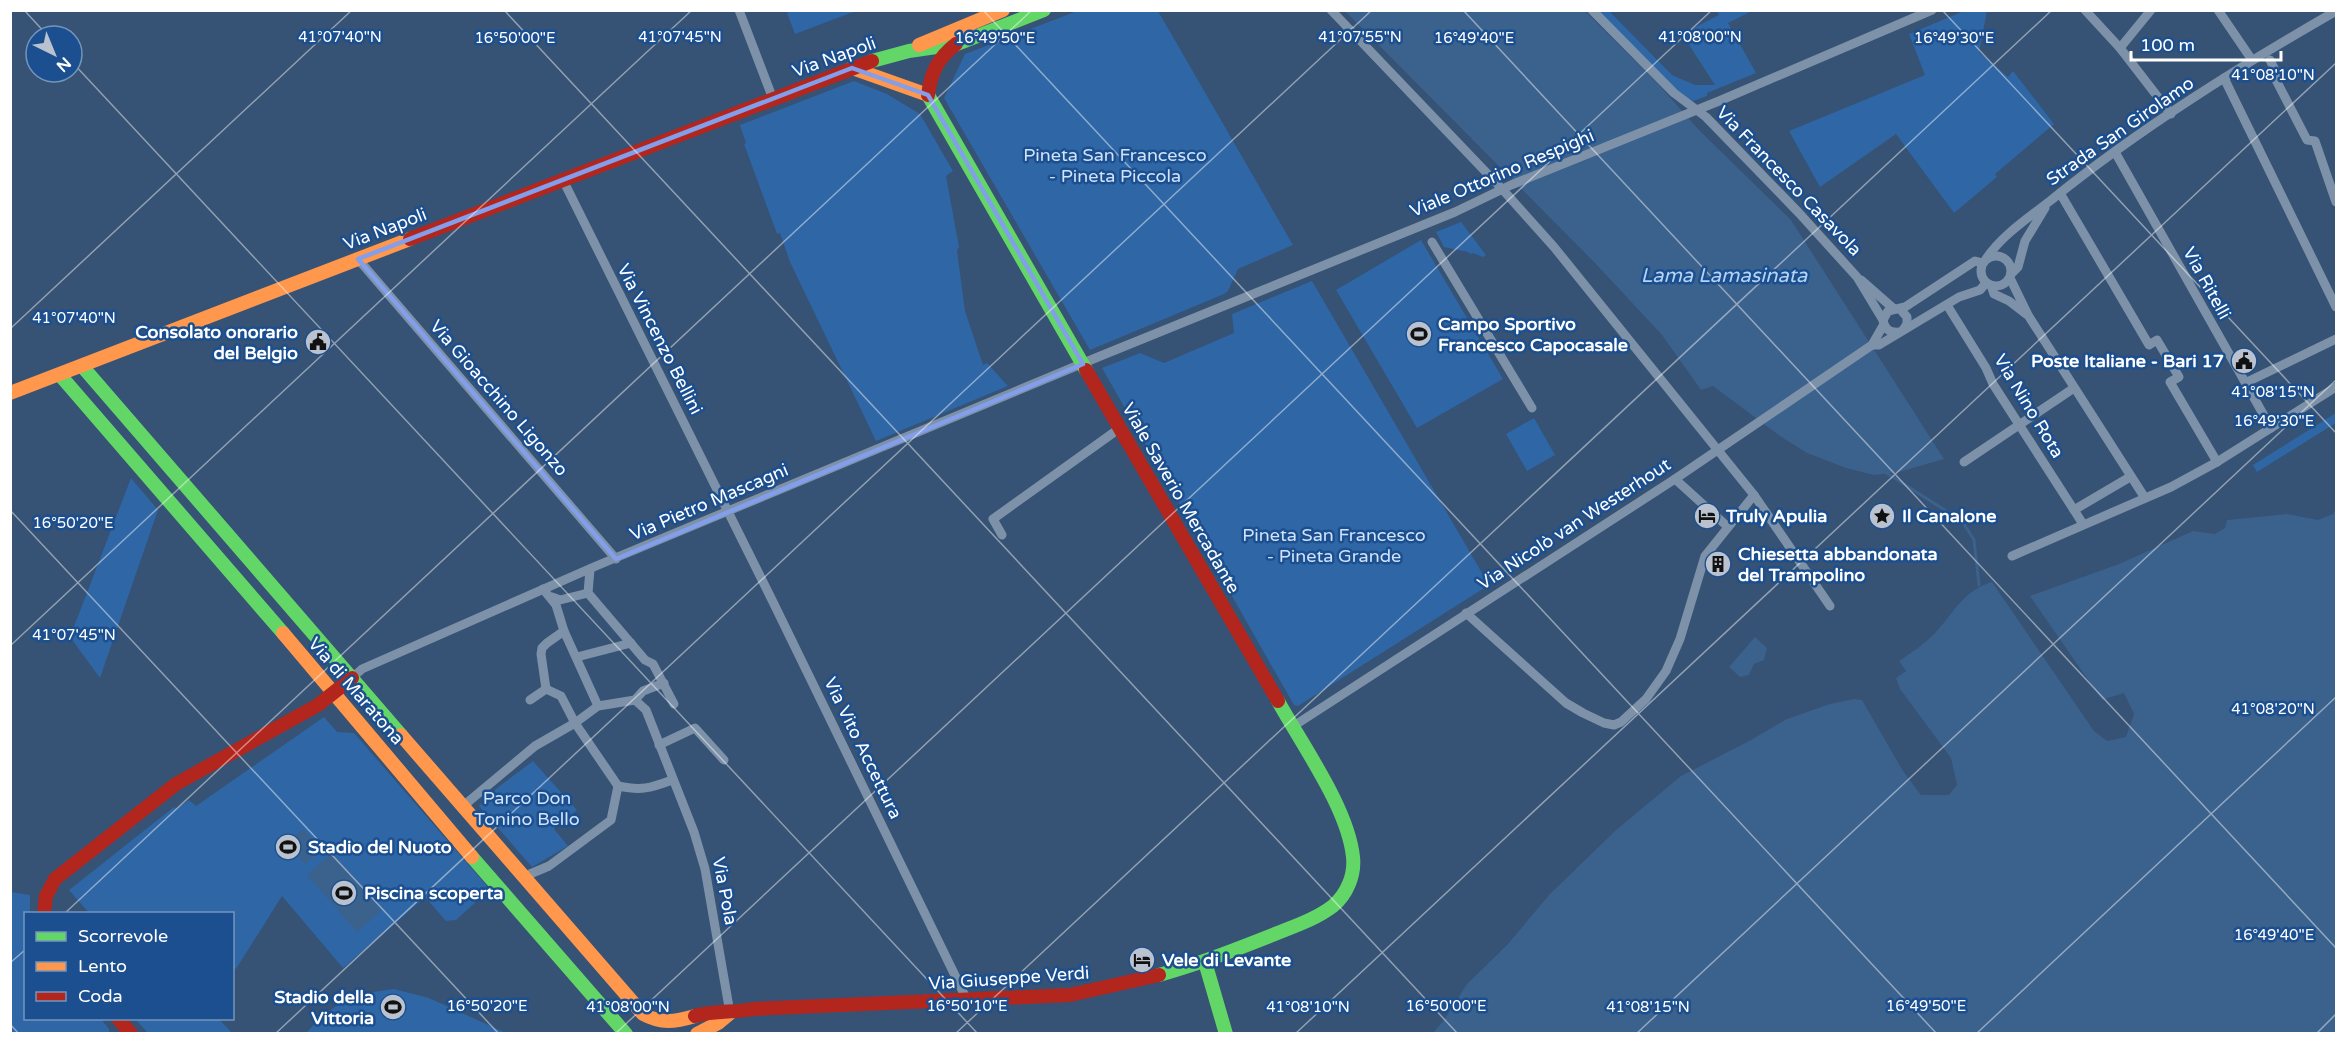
<svg xmlns="http://www.w3.org/2000/svg" width="2347" height="1044" font-family="'Varela Round',sans-serif">
<style>
.green{fill:#2f66a5}
.water{fill:#3b618d}
.lines{fill:none;stroke-linecap:round;stroke-linejoin:round}
.stream{stroke:#3b618d;stroke-width:3}
.street{stroke:#7d92a8;stroke-width:9}
.fast{stroke:#63d668;stroke-width:14}
.slow{stroke:#ff974d;stroke-width:14}
.jam{stroke:#b3261e;stroke-width:14}
.marked{fill:none;stroke:#839eea;stroke-width:4.5;stroke-linejoin:round}
.ticks{fill:none;stroke:#fff;stroke-width:1.5;stroke-opacity:0.45}
.labels{text-anchor:middle;stroke-width:5;stroke-linejoin:round;paint-order:stroke}
.street-label{font-size:18px;fill:#fff;stroke:#1b4f8f}
.park-label{font-size:18px;fill:#cfe3fa;stroke:#1b4f8f}
.poi-label{font-size:18px;font-weight:bold;fill:#fff;stroke:#1b4f8f;text-anchor:start}
.water-label{font-size:20px;font-style:italic;fill:#b5d3f5;stroke:#1b4f8f}
.ticks-label{font-size:15px;text-anchor:middle;fill:#fff;stroke:#1b4f8f;stroke-width:5;stroke-linejoin:round;paint-order:stroke}
</style>
<rect width="100%" height="100%" fill="#365274"/>
<g class="green">
<polygon points="792,11 792,10 856,11 795,34 787,13"/>
<polygon points="1077,11 1158,11 1293,245 1238,269 1228,291 1224,294 1090,350 944,98 965,54"/>
<polygon points="1597,11 1609,11 1672,75 1695,85 1715,85 1682,34 1719,15 1717,11 1752,11 1728,23 1756,73 1707,93 1707,96 1693,101 1684,97"/>
<polygon points="1964,11 1987,11 1979,52 2008,77 2013,71 2054,124 1995,174 1997,177 1954,213 1896,134 1820,187 1789,131 1925,75 1909,34"/>
<polygon points="854,81 887,94 920,114 953,171 946,176 959,247 957,251 965,311 983,365 987,363 1008,386 876,441 790,262 780,233 777,234 744,144 746,143 740,125"/>
<polygon points="1461,222 1486,255 1483,257 1473,253 1470,254 1468,252 1444,247 1436,232"/>
<polygon points="1421,240 1503,379 1417,428 1336,290"/>
<polygon points="1312,281 1489,585 1298,706 1294,705 1102,368 1140,353 1164,363 1234,333 1232,314"/>
<polygon points="2336,413 2336,423 2257,472 2253,465"/>
<polygon points="1534,418 1555,455 1527,471 1506,434"/>
<polygon points="131,478 158,510 100,678 70,637"/>
<polygon points="324,717 337,732 354,733 486,885 488,891 456,920 446,921 425,897 343,968 282,896 236,969 233,967 232,914 89,913 69,890 174,807 176,809 189,800 196,806"/>
<polygon points="533,761 577,810 554,829 568,846 532,867 479,806 497,788"/>
<polygon points="11,892 30,895 30,913 26,914 26,1018 101,1019 109,1029 109,1033 11,1033"/>
<path d="M394 989 429 998 506 1033H306C334 1002 352 994 394 989Z"/>
<polygon points="135,1019 219,1019 232,1033 148,1033"/>
</g>
<g class="water">
<polygon points="1345,11 1585,11 1659,85 1698,129 1791,220 1944,459 1899,472 1874,475 1846,468 1807,453 1780,436 1713,386 1701,390 1662,335 1595,263"/>
<path d="M2336 508V1033H1433L1444 1020 1467 984 1507 945 1549 895 1616 830 1681 776 1749 741 1787 719 1830 704 1854 699 1862 700 1903 771 1921 795H1949L1957 785 1951 758 1900 689 1896 678 1906 671 1899 661C1912 652 1925 644 1936 632 1955 611 1964 590 1992 582L2094 731 2107 741 2126 737 2134 714 2124 693 2102 700 2030 596 2119 564 2193 531 2215 534 2225 528 2227 520 2287 514 2318 520 2333 514Z"/>
<polygon points="1755,637 1767,648 1764,660 1754,664 1749,675 1740,677 1729,667"/>
<polygon points="303,829 321,850 305,864 287,843"/>
<polygon points="332,853 382,910 357,932 307,875"/>
</g>
<g class="lines">
<polyline class="stream" points="1885,472 1962,521 1974,540 1979,585"/>
<g class="street">
<polyline points="739,10 773,99"/>
<polyline points="1331,10 1503,190 1554,247 1754,495 1830,606"/>
<polyline points="1592,10 1674,93 1706,117 1799,213 1857,277 1883,320"/>
<polyline points="2085,10 2120,48 2171,114"/>
<polyline points="2218,10 2252,60"/>
<polyline points="2120,48 2151,10"/>
<polyline points="2270,60 2278,76 2276,80 2307,140 2315,141 2336,202"/>
<polyline points="2224,78 2336,307"/>
<polyline points="2115,152 2271,428"/>
<polyline points="563,180 773,602 967,1000"/>
<polyline points="2060,193 2149,345 2157,340 2179,377 2170,382 2217,462"/>
<polyline points="1432,242 1532,408"/>
<circle cx="1996" cy="271" r="15"/>
<polyline points="358,259 616,559"/>
<path d="M1986 259C2001 236 2028 218 2050 201 2139 129 2237 68 2336 11"/>
<polyline points="2011,274 2018,267 2025,241 2045,208"/>
<polyline points="2010,278 2028,315 2145,498"/>
<polyline points="1861,280 1894,309"/>
<polyline points="1991,285 1994,294 2009,301 2026,314"/>
<polyline points="1947,305 1986,368 1993,384 2083,524"/>
<polyline points="1900,309 1907,317 1907,324 1903,330"/>
<path d="M1899 332C1890 333 1884 329 1883 320L1888 311 1905 307 1975 261 1983 263"/>
<polyline points="1872,345 1879,345 1959,297 1980,290 1986,283"/>
<polyline points="2247,382 2336,339"/>
<polyline points="1964,462 2074,388"/>
<polyline points="1675,479 1728,527"/>
<polyline points="2074,510 2130,477"/>
<polyline points="1002,535 993,519 1120,428"/>
<polyline points="2012,556 2171,487 2217,462 2336,387"/>
<polyline points="590,569 588,593 645,660 653,664 674,704"/>
<polyline points="543,589 556,605 564,631 598,706"/>
<polyline points="552,597 560,600 588,593"/>
<polyline points="1466,613 1566,703 1583,713 1604,723 1614,725 1621,722 1646,699 1666,671 1680,639 1705,556 1754,495"/>
<polyline points="577,657 631,643"/>
<polyline points="352,678 362,669 596,566 1098,357 1455,212 1511,185 1719,101 1932,10"/>
<polyline points="530,700 546,689 541,654 542,648 547,643 564,631"/>
<polyline points="635,700 646,710 694,832 705,869 730,1013"/>
<polyline points="1292,727 1675,479 1872,345 1884,324"/>
<polyline points="659,745 695,728 724,760"/>
<path d="M618 786C642 791 650 788 672 780"/>
<polyline points="462,807 535,746 575,723 598,706 635,700 643,691 664,683"/>
<polyline points="523,877 549,866 611,820 618,786 575,723 561,696 546,689"/>
</g>
<g class="fast">
<polyline points="872,61 909,51 957,44 1044,10"/>
<polyline points="928,95 1086,370"/>
<polyline points="82,366 401,735"/>
<polyline points="60,375 283,633"/>
<polyline points="472,857 626,1034"/>
<polyline points="1205,962 1226,1034"/>
<path d="M1159 975C1199 964 1237 949 1275 934 1295 926 1316 919 1333 906 1347 894 1355 875 1353 857 1348 808 1302 745 1278 701"/>
</g>
<g class="slow">
<polyline points="919,45 1003,10"/>
<polyline points="852,68 928,95"/>
<polyline points="10,393 410,239"/>
<polyline points="283,633 472,857"/>
<path d="M401 735 643 1014C661 1024 675 1022 695 1016"/>
<polyline points="697,1034 718,1023 730,1013"/>
</g>
<g class="jam">
<path d="M928 95C931 72 938 58 956 44"/>
<polyline points="410,239 872,61"/>
<polyline points="1086,370 1278,701"/>
<polyline points="44,914 46,896 55,879 176,784 318,705 352,678"/>
<path d="M695 1016C715 1010 733 1013 753 1009L1070 995 1159 975"/>
<polyline points="118,1018 131,1034"/>
</g>
</g>
<path class="marked" d="M852 68 928 95 1083 364 616 559 358 259Z"/>
<path class="ticks" d="M24 10 48 36M504 10 1458 1034M983 10 1937 1034M1463 10 2336 948M1942 10 2336 433M10 12 12 10M72 62 978 1034M10 329 352 10M10 510 499 1034M10 646 692 10M64 914 1032 10M10 963 26 949M10 1024 19 1034M275 1034 1372 10M615 1034 1712 10M955 1034 2052 10M1295 1034 2336 63M1636 1034 2336 380M1976 1034 2336 697M2316 1034 2336 1014"/>
<defs>
<g id="stadium-disc" transform="scale(1.35)"><circle r="9.5" fill="#b9c2ce" stroke="#1b4f8f"/><path d="M0-5a6.5 5 0 1 0 0 10a6.5 5 0 1 0 0-10ZM-3.5-1.8h7v3.6h-7Z" fill="#111"/></g>
<g id="civic-disc" transform="scale(1.35)"><circle r="9.5" fill="#b9c2ce" stroke="#1b4f8f"/><path d="M-.6-6.5H3V-4.5H.6V-3L4-1V1h2V6H-6V1h2V-1L-.6-3ZM-1.2 2.5V6h2.4V2.5Z" fill="#111"/></g>
<g id="hotel-disc" transform="scale(1.35)"><circle r="9.5" fill="#b9c2ce" stroke="#1b4f8f"/><path d="M-6-4.5h1.5V1H6V5H4.5V3h-9V5H-6ZM-4 0a1.8 1.8 0 1 1 3.6 0ZM.5 0V-2.5h3Q6-2.5 6 0Z" fill="#111"/></g>
<g id="sight-disc" transform="scale(1.35)"><circle r="9.5" fill="#b9c2ce" stroke="#1b4f8f"/><path d="M0-6L1.8-2.2L6-1.7L2.9 1.2L3.7 5.4L0 3.3L-3.7 5.4L-2.9 1.2L-6-1.7L-1.8-2.2Z" fill="#111"/></g>
<g id="building-disc" transform="scale(1.35)"><circle r="9.5" fill="#b9c2ce" stroke="#1b4f8f"/><path d="M-4-6H4V6H1V3H-1V6H-4ZM-2.5-4.3h1.7v1.8h-1.7ZM.8-4.3h1.7v1.8H.8ZM-2.5-1h1.7V.8h-1.7ZM.8-1h1.7V.8H.8Z" fill="#111"/></g>
</defs>
<g fill-rule="evenodd">
<use href="#stadium-disc" x="1419" y="334"/>
<use href="#civic-disc" x="318" y="342"/>
<use href="#civic-disc" x="2244" y="361"/>
<use href="#hotel-disc" x="1707" y="516"/>
<use href="#sight-disc" x="1882" y="516"/>
<use href="#building-disc" x="1718" y="564"/>
<use href="#stadium-disc" x="288" y="847"/>
<use href="#stadium-disc" x="344" y="893"/>
<use href="#hotel-disc" x="1142" y="960"/>
<use href="#stadium-disc" x="393" y="1007"/>
</g>
<g class="labels">
<g class="street-label">
<text transform="translate(834 57) rotate(-20)" y="6">Via Napoli</text>
<text transform="translate(2120 131) rotate(-35)" y="6">Strada San Girolamo</text>
<text transform="translate(1502 173) rotate(-23)" y="6">Viale Ottorino Respighi</text>
<text transform="translate(1789 181) rotate(46)" y="6">Via Francesco Casavola</text>
<text transform="translate(385 229) rotate(-21)" y="6">Via Napoli</text>
<text transform="translate(2207 283) rotate(61)" y="6">Via Ritelli</text>
<text transform="translate(660 339) rotate(63)" y="6">Via Vincenzo Bellini</text>
<text transform="translate(499 398) rotate(49)" y="6">Via Gioacchino Ligonzo</text>
<text transform="translate(2029 406) rotate(59)" y="6">Via Nino Rota</text>
<text transform="translate(1181 498) rotate(60)" y="6">Viale Saverio Mercadante</text>
<text transform="translate(709 502) rotate(-23)" y="6">Via Pietro Mascagni</text>
<text transform="translate(1574 524) rotate(-33)" y="6">Via Nicolò van Westerhout</text>
<text transform="translate(356 691) rotate(49)" y="6">Via di Maratona</text>
<text transform="translate(863 748) rotate(64)" y="6">Via Vito Accettura</text>
<text transform="translate(725 891) rotate(79)" y="6">Via Pola</text>
<text transform="translate(1009 978) rotate(-4)" y="6">Via Giuseppe Verdi</text>
</g>
<g class="park-label">
<text x="1115" y="161">Pineta San Francesco<tspan x="1115" dy="21">- Pineta Piccola</tspan></text>
<text x="1334" y="541">Pineta San Francesco<tspan x="1334" dy="21">- Pineta Grande</tspan></text>
<text x="527" y="804">Parco Don<tspan x="527" dy="21">Tonino Bello</tspan></text>
</g>
<g class="poi-label">
<text x="1438" y="330">Campo Sportivo<tspan x="1438" dy="21">Francesco Capocasale</tspan></text>
<text x="298" y="338" text-anchor="end">Consolato onorario<tspan x="298" dy="21">del Belgio</tspan></text>
<text x="2224" y="367" text-anchor="end">Poste Italiane - Bari 17</text>
<text x="1726" y="522">Truly Apulia</text>
<text x="1902" y="522">Il Canalone</text>
<text x="1738" y="560">Chiesetta abbandonata<tspan x="1738" dy="21">del Trampolino</tspan></text>
<text x="308" y="853">Stadio del Nuoto</text>
<text x="364" y="899">Piscina scoperta</text>
<text x="1162" y="966">Vele di Levante</text>
<text x="374" y="1003" text-anchor="end">Stadio della<tspan x="374" dy="21">Vittoria</tspan></text>
</g>
<g class="water-label">
<text x="1724" y="282">Lama Lamasinata</text>
</g>
</g>
<g class="ticks-label">
<text x="340" y="42">41°07'40"N</text>
<text x="680" y="42">41°07'45"N</text>
<text x="1360" y="42">41°07'55"N</text>
<text x="1700" y="42">41°08'00"N</text>
<text x="515" y="43">16°50'00"E</text>
<text x="1954" y="43">16°49'30"E</text>
<text x="995" y="43">16°49'50"E</text>
<text x="1474" y="43">16°49'40"E</text>
<text x="2273" y="80">41°08'10"N</text>
<text x="74" y="323">41°07'40"N</text>
<text x="2273" y="397">41°08'15"N</text>
<text x="2274" y="426">16°49'30"E</text>
<text x="73" y="528">16°50'20"E</text>
<text x="74" y="640">41°07'45"N</text>
<text x="2273" y="714">41°08'20"N</text>
<text x="2274" y="940">16°49'40"E</text>
<text x="487" y="1011">16°50'20"E</text>
<text x="967" y="1011">16°50'10"E</text>
<text x="1446" y="1011">16°50'00"E</text>
<text x="1926" y="1011">16°49'50"E</text>
<text x="628" y="1012">41°08'00"N</text>
<text x="1308" y="1012">41°08'10"N</text>
<text x="1648" y="1012">41°08'15"N</text>
</g>
<rect width="2347" height="1044" fill="none" stroke="#ffffff" stroke-width="24"/>
<rect x="24" y="912" width="210" height="108" fill="#1b4f8f" stroke="#7695bc" stroke-width="1.5"/>
<rect x="36" y="932" width="30" height="9" fill="#63d668" stroke="#7695bc" stroke-width="1.5"/>
<text x="78" y="942" font-size="18" fill="#ffffff">Scorrevole</text>
<rect x="36" y="962" width="30" height="9" fill="#ff974d" stroke="#7695bc" stroke-width="1.5"/>
<text x="78" y="972" font-size="18" fill="#ffffff">Lento</text>
<rect x="36" y="992" width="30" height="9" fill="#b3261e" stroke="#7695bc" stroke-width="1.5"/>
<text x="78" y="1002" font-size="18" fill="#ffffff">Coda</text>
<g transform="translate(54 54) rotate(137)"><circle r="28" fill="#1b4f8f" stroke="#7695bc" stroke-width="1.5"/>
<path d="M0-4.5L10 22L0 15L-10 22Z" fill="#b9c2ce"/>
<text y="-9" font-size="16" font-weight="bold" text-anchor="middle" fill="#ffffff">N</text>
</g>
<path d="M2131 51v9h150v-9" fill="none" stroke="#ffffff" stroke-width="3"/>
<text x="2140" y="51" font-size="18" fill="#ffffff" stroke="#1b4f8f" stroke-width="4.5" paint-order="stroke">100 m</text>
</svg>
